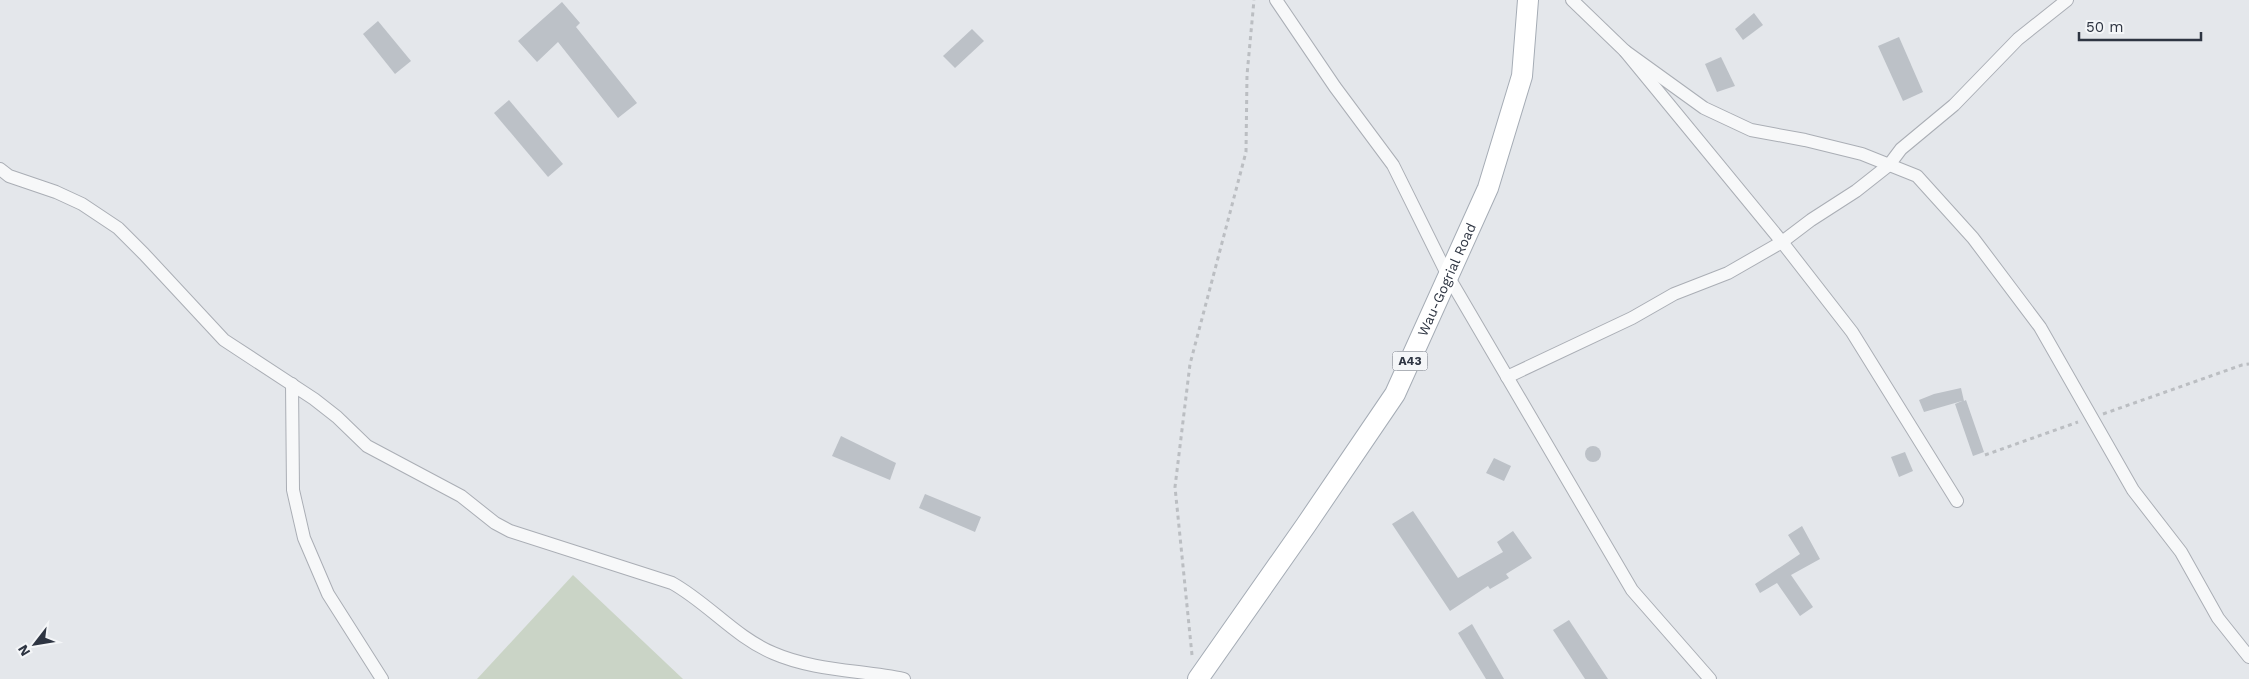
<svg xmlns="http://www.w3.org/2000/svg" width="2249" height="679" font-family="'Work Sans',sans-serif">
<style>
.green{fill:#cad4c6}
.building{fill:#bcc1c7}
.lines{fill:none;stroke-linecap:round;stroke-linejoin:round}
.street-casing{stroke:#aaaeb5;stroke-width:14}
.primary-casing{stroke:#a5acb5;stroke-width:22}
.path{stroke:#bbbec2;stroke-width:3;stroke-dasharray:4 4;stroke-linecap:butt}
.street{stroke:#f7f8f9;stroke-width:12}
.primary{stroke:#fff;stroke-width:20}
.labels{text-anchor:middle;stroke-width:4;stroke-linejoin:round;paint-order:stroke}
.shield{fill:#f4f6f8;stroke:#696f79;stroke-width:1}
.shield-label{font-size:12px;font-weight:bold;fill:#2e3542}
.street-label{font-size:14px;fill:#2e3542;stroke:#f4f6f8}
</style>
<rect width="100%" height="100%" fill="#e4e7eb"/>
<polygon class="green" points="573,575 683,679 477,679"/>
<g class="building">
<polygon points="562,2 580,23 576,27 637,103 618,118 558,42 537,62 518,41"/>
<polygon points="1754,13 1763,25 1743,40 1735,29"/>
<polygon points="378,21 411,61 395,74 363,34"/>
<polygon points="972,29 984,41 955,68 943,56"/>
<polygon points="1899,37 1923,92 1903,101 1878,46"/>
<polygon points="1721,57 1735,86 1717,92 1705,64"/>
<polygon points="509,100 563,164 548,177 494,113"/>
<polygon points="1961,388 1964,401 1966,400 1984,452 1973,456 1955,404 1962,401 1924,412 1919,400 1934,394"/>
<polygon points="841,436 896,463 890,480 832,456"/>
<circle cx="1593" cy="454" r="8"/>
<polygon points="1905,452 1913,471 1899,477 1891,457"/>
<polygon points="1494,458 1511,466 1504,481 1486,473"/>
<polygon points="925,494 981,517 975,532 919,508"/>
<polygon points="1413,511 1458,578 1503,552 1497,542 1513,531 1532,558 1506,574 1509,578 1490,589 1488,586 1450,611 1392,524"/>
<polygon points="1802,526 1820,559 1791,575 1813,607 1800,616 1777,583 1760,593 1755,584 1800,554 1788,535"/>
<polygon points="1569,620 1608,679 1585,679 1553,630"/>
<polygon points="1472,624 1504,679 1486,679 1458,633"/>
</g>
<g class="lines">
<g class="street-casing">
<g id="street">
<polyline points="1276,0 1335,87 1393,165 1448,276 1632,590 1710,679"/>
<polyline points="1572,0 1625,51 1782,242 1852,332 1957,501"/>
<polyline points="1625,51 1704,108 1751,130 1805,140 1862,154 1917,176 1973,238 2040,327 2133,490 2181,552 2218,618 2249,657"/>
<path d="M0 169 9 176 56 192 82 204 118 228 144 254 224 340 314 399 337 417 367 446 461 496 495 523 510 531 672 583C708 603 735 637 773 653 814 671 861 670 904 679"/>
<polyline points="1507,377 1632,318 1674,294 1728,273 1782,242 1811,220 1856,191 1889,165 1901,149 1954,105 2018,39 2067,0"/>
<polyline points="292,384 293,490 304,538 328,594 382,679"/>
</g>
</g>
<g class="primary-casing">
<g id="primary">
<path id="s1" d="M1198 679 1306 525 1395 394 1488 188 1522 76 1528 0"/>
</g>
</g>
<g class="path">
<polyline points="2103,414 2242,365 2249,364"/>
<polyline points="1985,455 2078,422"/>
<polyline points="1192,655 1175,487 1190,364 1246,152 1247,75 1254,0"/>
</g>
<use href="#street" class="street"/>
<use href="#primary" class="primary"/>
</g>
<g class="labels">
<rect class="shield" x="1392.5" y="351.5" width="35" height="19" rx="4"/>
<g class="shield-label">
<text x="1410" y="365">A43</text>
</g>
<g class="street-label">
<text dy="5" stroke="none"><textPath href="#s1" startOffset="472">Wau-Gogrial Road</textPath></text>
</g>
</g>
<g transform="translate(35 644) rotate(239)" stroke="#f4f6f8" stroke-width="4" paint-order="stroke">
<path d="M0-4L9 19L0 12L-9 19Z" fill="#2e3542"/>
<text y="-8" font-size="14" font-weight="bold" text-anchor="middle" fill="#2e3542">N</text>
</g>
<path d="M2079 32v8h122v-8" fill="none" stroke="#2e3542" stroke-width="2.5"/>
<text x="2086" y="32" font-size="15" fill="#2e3542" stroke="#f4f6f8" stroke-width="4" paint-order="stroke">50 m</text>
</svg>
